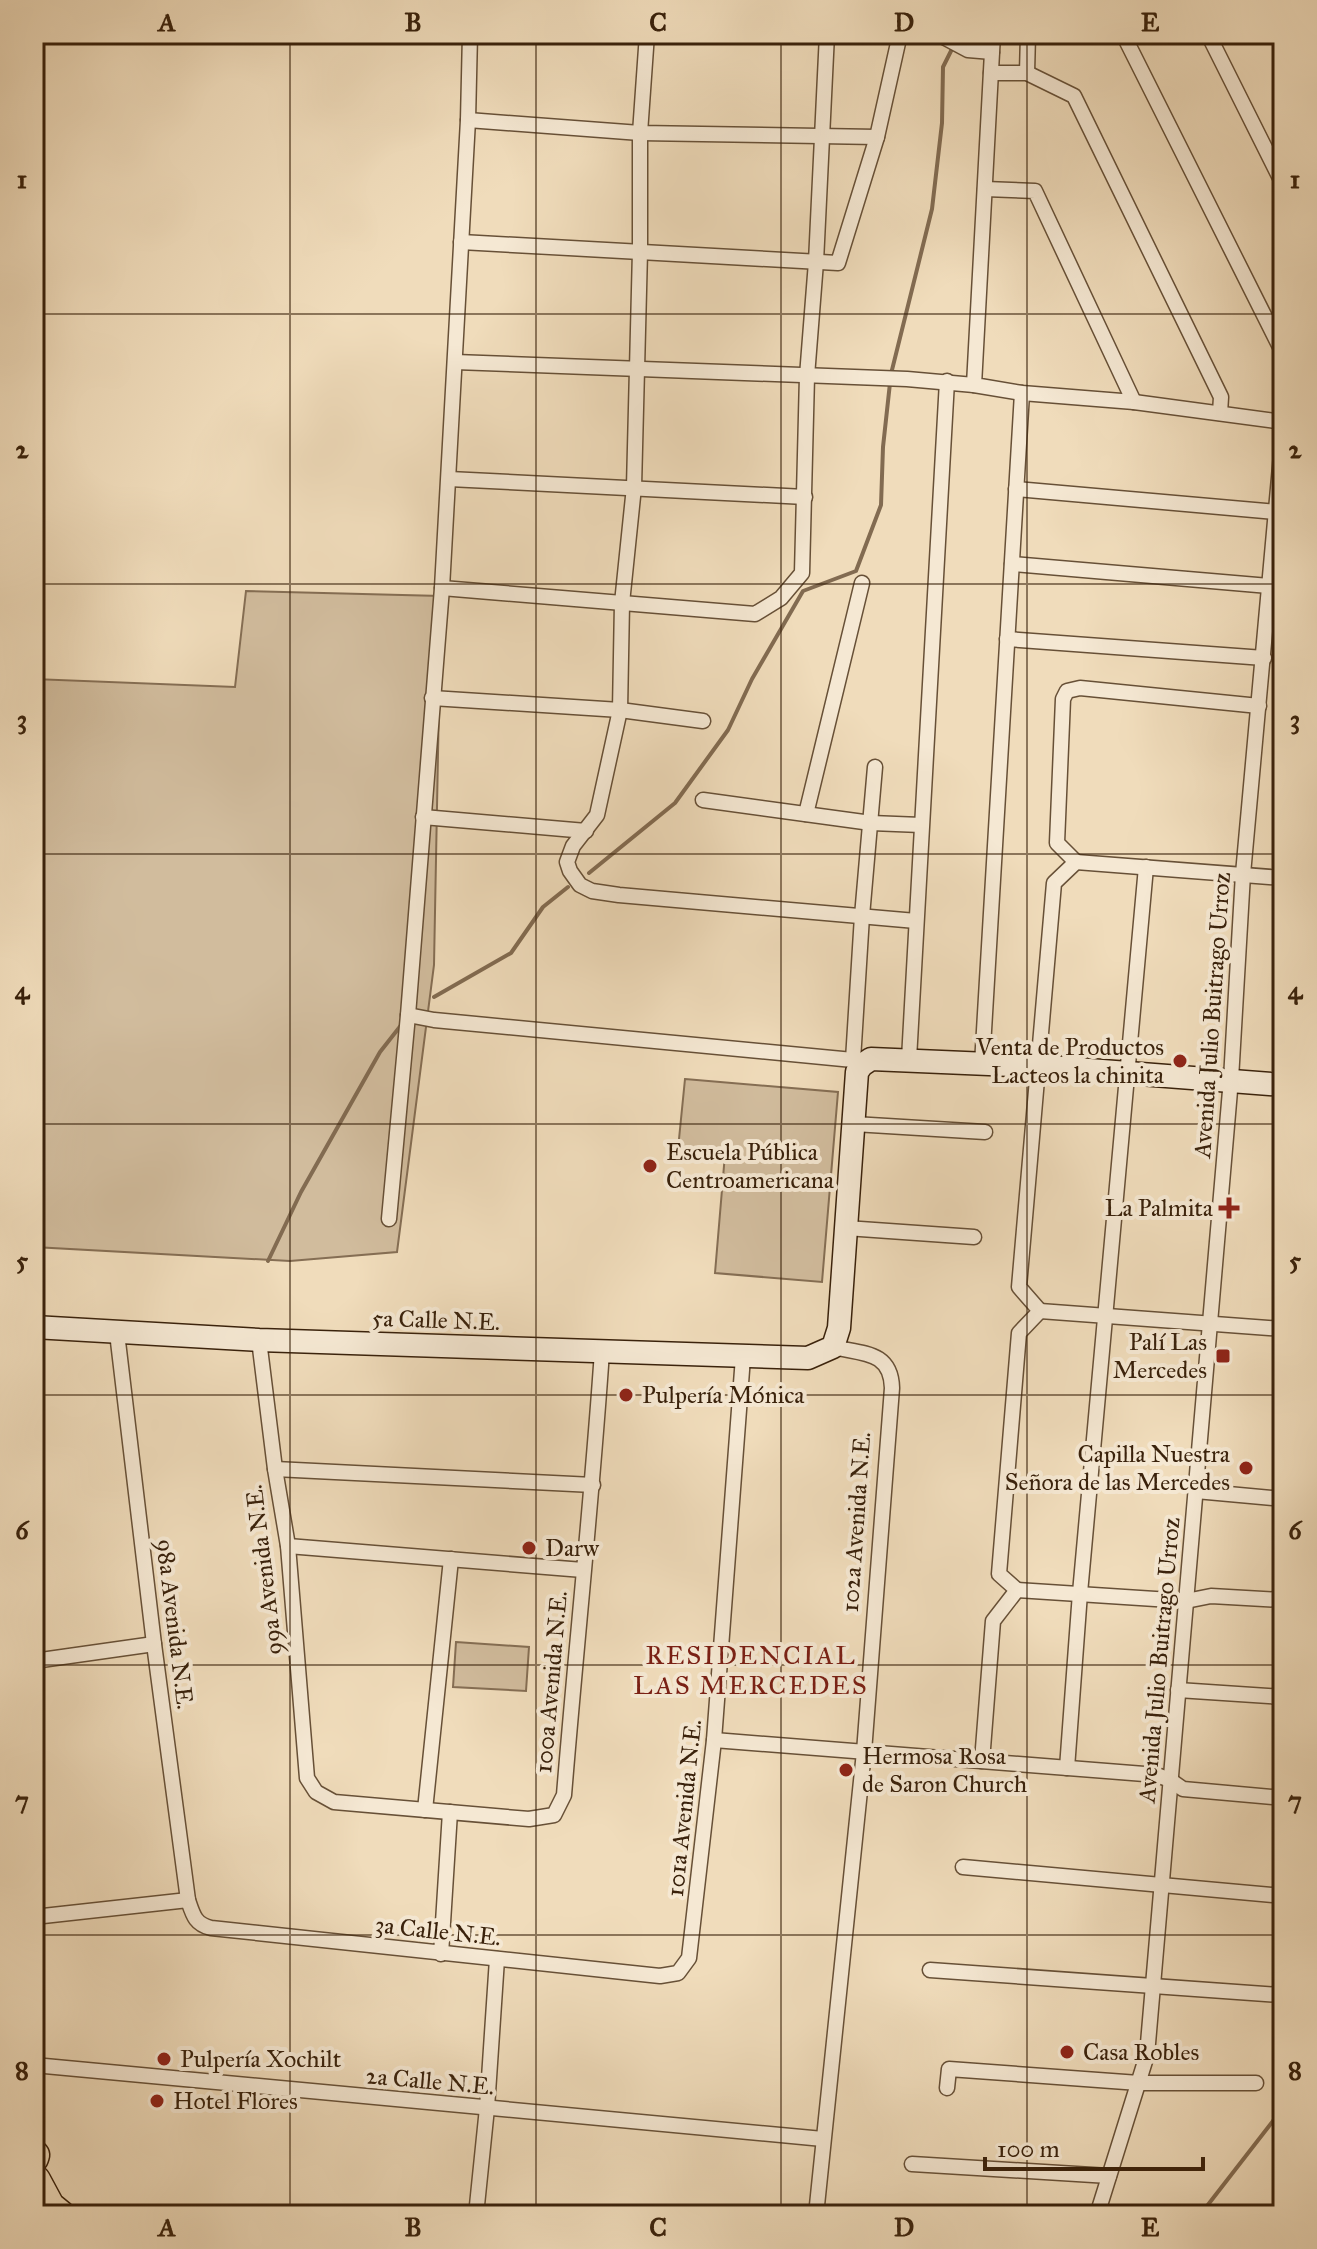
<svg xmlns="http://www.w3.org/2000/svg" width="1317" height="2249" font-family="'IM FELL Great Primer',serif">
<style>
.green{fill:#d1bc9d;stroke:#856e54;stroke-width:2}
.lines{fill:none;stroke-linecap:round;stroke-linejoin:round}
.stream{stroke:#826b51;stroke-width:4}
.street-casing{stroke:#675037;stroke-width:17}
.secondary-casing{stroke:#39210b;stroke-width:25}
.highway-casing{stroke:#39210b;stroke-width:31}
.street{stroke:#f5e8d3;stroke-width:14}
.secondary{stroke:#f5e8d3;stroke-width:22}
.highway{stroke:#f0dcbb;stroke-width:28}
.grid{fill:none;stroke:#39210b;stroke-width:2;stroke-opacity:0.55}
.poi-dot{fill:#8f2418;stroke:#f5e8d3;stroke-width:3}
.labels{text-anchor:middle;stroke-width:8;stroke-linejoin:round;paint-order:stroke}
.street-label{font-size:24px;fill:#39210b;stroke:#f5e8d3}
.poi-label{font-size:24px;fill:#39210b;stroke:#f5e8d3;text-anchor:start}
.neighbourhood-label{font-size:26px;letter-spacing:2px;fill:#7a1f14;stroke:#f5e8d3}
.neatline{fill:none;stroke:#39210b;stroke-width:3}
.grid-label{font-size:26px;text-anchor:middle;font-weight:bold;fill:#39210b}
</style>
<rect width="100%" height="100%" fill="#f0dcbb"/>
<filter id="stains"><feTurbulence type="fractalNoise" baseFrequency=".0025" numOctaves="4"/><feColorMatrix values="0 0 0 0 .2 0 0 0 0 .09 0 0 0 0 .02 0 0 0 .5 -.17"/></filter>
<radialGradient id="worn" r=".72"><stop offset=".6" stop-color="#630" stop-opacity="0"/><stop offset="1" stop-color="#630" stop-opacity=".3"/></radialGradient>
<g class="green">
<polygon points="246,591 441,596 434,965 397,1252 290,1261 34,1247 34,679 235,687"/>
<polygon points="685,1079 838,1092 822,1282 715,1273 725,1154 678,1149"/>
<polygon points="456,1642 529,1647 526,1691 453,1687"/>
</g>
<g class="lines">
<g class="stream">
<polyline points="891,374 932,209 942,123 943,67 953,47"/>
<polyline points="589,873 675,803 728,730 752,679 803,591 856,571 881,505 883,447 890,383"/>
<polyline points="434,997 511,953 543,907 568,887"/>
<polyline points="268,1261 301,1192 380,1052 402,1024"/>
<polyline points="1200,2215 1283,2108"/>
</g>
<g class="street-casing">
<g id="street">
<polyline points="647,34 640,133 640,251 634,487 622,603 620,710 597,815 573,846 567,862 570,871 580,885 592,891 619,895 916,921"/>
<polyline points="938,34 968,50 992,52"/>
<polyline points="993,34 974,385 1022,393 1134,402 1283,422"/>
<polyline points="1123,34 1283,353"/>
<polyline points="1208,34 1283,184"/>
<polyline points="991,73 1027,73 1074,96 1221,397 1220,413"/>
<polyline points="1027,73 1028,34"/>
<polyline points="468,120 640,133 877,137"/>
<polyline points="985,189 1035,191 1134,402"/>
<polyline points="461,242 838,263 877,137 900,34"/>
<polyline points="455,362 907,379 974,385"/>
<polyline points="449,479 805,497"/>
<polyline points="1016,489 1276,512"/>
<polyline points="1012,564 1269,586"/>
<polyline points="442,588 755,614 781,598 802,573 807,376 816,262 827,34"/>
<polyline points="1007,639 1264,658"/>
<polyline points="432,698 620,710 703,721"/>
<polyline points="703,800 871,823 921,825"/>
<polyline points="806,814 862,583"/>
<polyline points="423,817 586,831"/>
<polyline points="1076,862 1283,878"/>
<polyline points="408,1015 434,1020 853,1060 862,1065"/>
<polyline points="909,1059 947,381"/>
<polyline points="853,1060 862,916 875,767"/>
<polyline points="982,1064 1022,393"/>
<polyline points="854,1124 985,1132"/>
<polyline points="389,1219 408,1015 442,588 468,120 470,34"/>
<polyline points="846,1228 974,1237"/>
<polyline points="1040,1311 1283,1329"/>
<path d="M117 1333 154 1644 188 1900C193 1915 195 1924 211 1928L660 1976 678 1973 689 1958 714 1740 743 1357"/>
<path d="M259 1340 275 1469 288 1546 307 1778 316 1792 334 1802 529 1819 554 1815 564 1795C576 1647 592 1500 602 1351"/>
<polyline points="275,1469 593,1485"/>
<polyline points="1196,1491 1283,1499"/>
<polyline points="288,1546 583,1570"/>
<polyline points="1017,1590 1186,1601 1211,1596 1283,1600"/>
<polyline points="34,1661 154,1644"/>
<polyline points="1178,1690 1283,1697"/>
<polyline points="714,1740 1157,1775 1170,1780 1183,1789 1283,1798"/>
<polyline points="982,1761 993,1621 1017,1590 999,1574 1019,1333 1040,1311 1019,1287 1054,883 1076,862 1057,843 1063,699 1067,691 1080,688 1259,706"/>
<polyline points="1067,1768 1080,1593 1146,867"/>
<polyline points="425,1810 451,1559"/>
<polyline points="963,1867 1283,1896"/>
<polyline points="34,1917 188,1900"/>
<polyline points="441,1954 450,1812"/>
<polyline points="930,1970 1280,1995"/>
<polyline points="34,2065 823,2139"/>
<polyline points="947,2088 949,2069 1139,2083 1256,2083"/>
<polyline points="912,2164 1109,2176"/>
<polyline points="476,2215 487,2108 497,1959"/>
<path d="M816 2215 864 1752 892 1388C891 1351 863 1354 833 1347"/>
<polyline points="1097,2215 1147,2055 1231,1079 1243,874 1283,433"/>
</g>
</g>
<g class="secondary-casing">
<polyline id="secondary" points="34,1327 259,1340 808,1358 833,1347 839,1328 857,1072 862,1065 871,1059 1037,1066 1283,1085"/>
</g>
<g class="highway-casing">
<g id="highway">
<polyline points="34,2158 35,2155"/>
<polyline points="36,2180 50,2206 61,2215"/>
</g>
</g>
<use href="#street" class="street"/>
<use href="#secondary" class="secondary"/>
<use href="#highway" class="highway"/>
</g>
<path class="grid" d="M290 34V2215M536 34V2215M781 34V2215M1027 34V2215M34 314H1283M34 584H1283M34 854H1283M34 1124H1283M34 1395H1283M34 1665H1283M34 1935H1283"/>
<g class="poi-dot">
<circle cx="1180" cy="1061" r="8"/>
<circle cx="650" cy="1166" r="8"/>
<path d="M1225 1196h8v8h8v8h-8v8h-8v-8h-8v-8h8z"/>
<rect x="1215" y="1348" width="16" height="16" rx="4"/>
<circle cx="626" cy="1395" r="8"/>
<circle cx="1246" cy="1468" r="8"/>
<circle cx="529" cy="1548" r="8"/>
<circle cx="846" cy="1770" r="8"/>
<circle cx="1067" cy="2052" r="8"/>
<circle cx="164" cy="2059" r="8"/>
<circle cx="157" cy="2101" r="8"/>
</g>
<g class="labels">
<g class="street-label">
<text transform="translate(1212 1015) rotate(-86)" y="8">Avenida Julio Buitrago Urroz</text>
<text transform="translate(436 1320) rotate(2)" y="8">5a Calle N.E.</text>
<text transform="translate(856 1522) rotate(-86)" y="8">102a Avenida N.E.</text>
<text transform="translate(264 1570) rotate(-97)" y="8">99a Avenida N.E.</text>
<text transform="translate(175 1624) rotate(83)" y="8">98a Avenida N.E.</text>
<text transform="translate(1159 1660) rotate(-85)" y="8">Avenida Julio Buitrago Urroz</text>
<text transform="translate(551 1682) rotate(-85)" y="8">100a Avenida N.E.</text>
<text transform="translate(684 1808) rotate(-84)" y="8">101a Avenida N.E.</text>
<text transform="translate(438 1931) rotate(6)" y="8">3a Calle N.E.</text>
<text transform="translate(430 2081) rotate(5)" y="8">2a Calle N.E.</text>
</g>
<g class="poi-label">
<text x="1164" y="1055" text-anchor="end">Venta de Productos<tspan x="1164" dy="28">Lacteos la chinita</tspan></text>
<text x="666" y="1160">Escuela Pública<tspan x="666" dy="28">Centroamericana</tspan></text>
<text x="1213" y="1216" text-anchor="end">La Palmita</text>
<text x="1207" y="1350" text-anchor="end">Palí Las<tspan x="1207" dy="28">Mercedes</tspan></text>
<text x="642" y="1403">Pulpería Mónica</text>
<text x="1230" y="1462" text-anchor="end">Capilla Nuestra<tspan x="1230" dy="28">Señora de las Mercedes</tspan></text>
<text x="545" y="1556">Darw</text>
<text x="862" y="1764">Hermosa Rosa<tspan x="862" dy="28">de Saron Church</tspan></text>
<text x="1083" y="2060">Casa Robles</text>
<text x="180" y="2067">Pulpería Xochilt</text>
<text x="173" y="2109">Hotel Flores</text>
</g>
<g class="neighbourhood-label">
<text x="751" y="1664">RESIDENCIAL<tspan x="751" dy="30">LAS MERCEDES</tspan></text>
</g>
</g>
<rect width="1317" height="2249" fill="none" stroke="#f0dcbb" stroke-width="88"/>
<path d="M985 2157v12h218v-12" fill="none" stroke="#39210b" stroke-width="4"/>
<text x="997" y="2157" font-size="24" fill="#39210b" stroke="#f5e8d3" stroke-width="6" paint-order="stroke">100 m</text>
<rect x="44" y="44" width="1229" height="2161" class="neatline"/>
<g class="grid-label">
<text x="167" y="31">A</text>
<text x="413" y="31">B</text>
<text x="658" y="31">C</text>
<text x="904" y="31">D</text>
<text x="1150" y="31">E</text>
<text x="22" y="188">1</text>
<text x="1295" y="188">1</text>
<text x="22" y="458">2</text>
<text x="1295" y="458">2</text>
<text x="22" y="728">3</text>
<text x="1295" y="728">3</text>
<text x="22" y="999">4</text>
<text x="1295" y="999">4</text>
<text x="22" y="1269">5</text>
<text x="1295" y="1269">5</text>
<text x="22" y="1539">6</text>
<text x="1295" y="1539">6</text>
<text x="22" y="1809">7</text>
<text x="1295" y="1809">7</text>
<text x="22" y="2079">8</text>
<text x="1295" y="2079">8</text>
<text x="167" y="2236">A</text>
<text x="413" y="2236">B</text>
<text x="658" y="2236">C</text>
<text x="904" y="2236">D</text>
<text x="1150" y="2236">E</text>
</g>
<rect width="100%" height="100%" filter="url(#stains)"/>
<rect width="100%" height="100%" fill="url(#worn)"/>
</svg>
